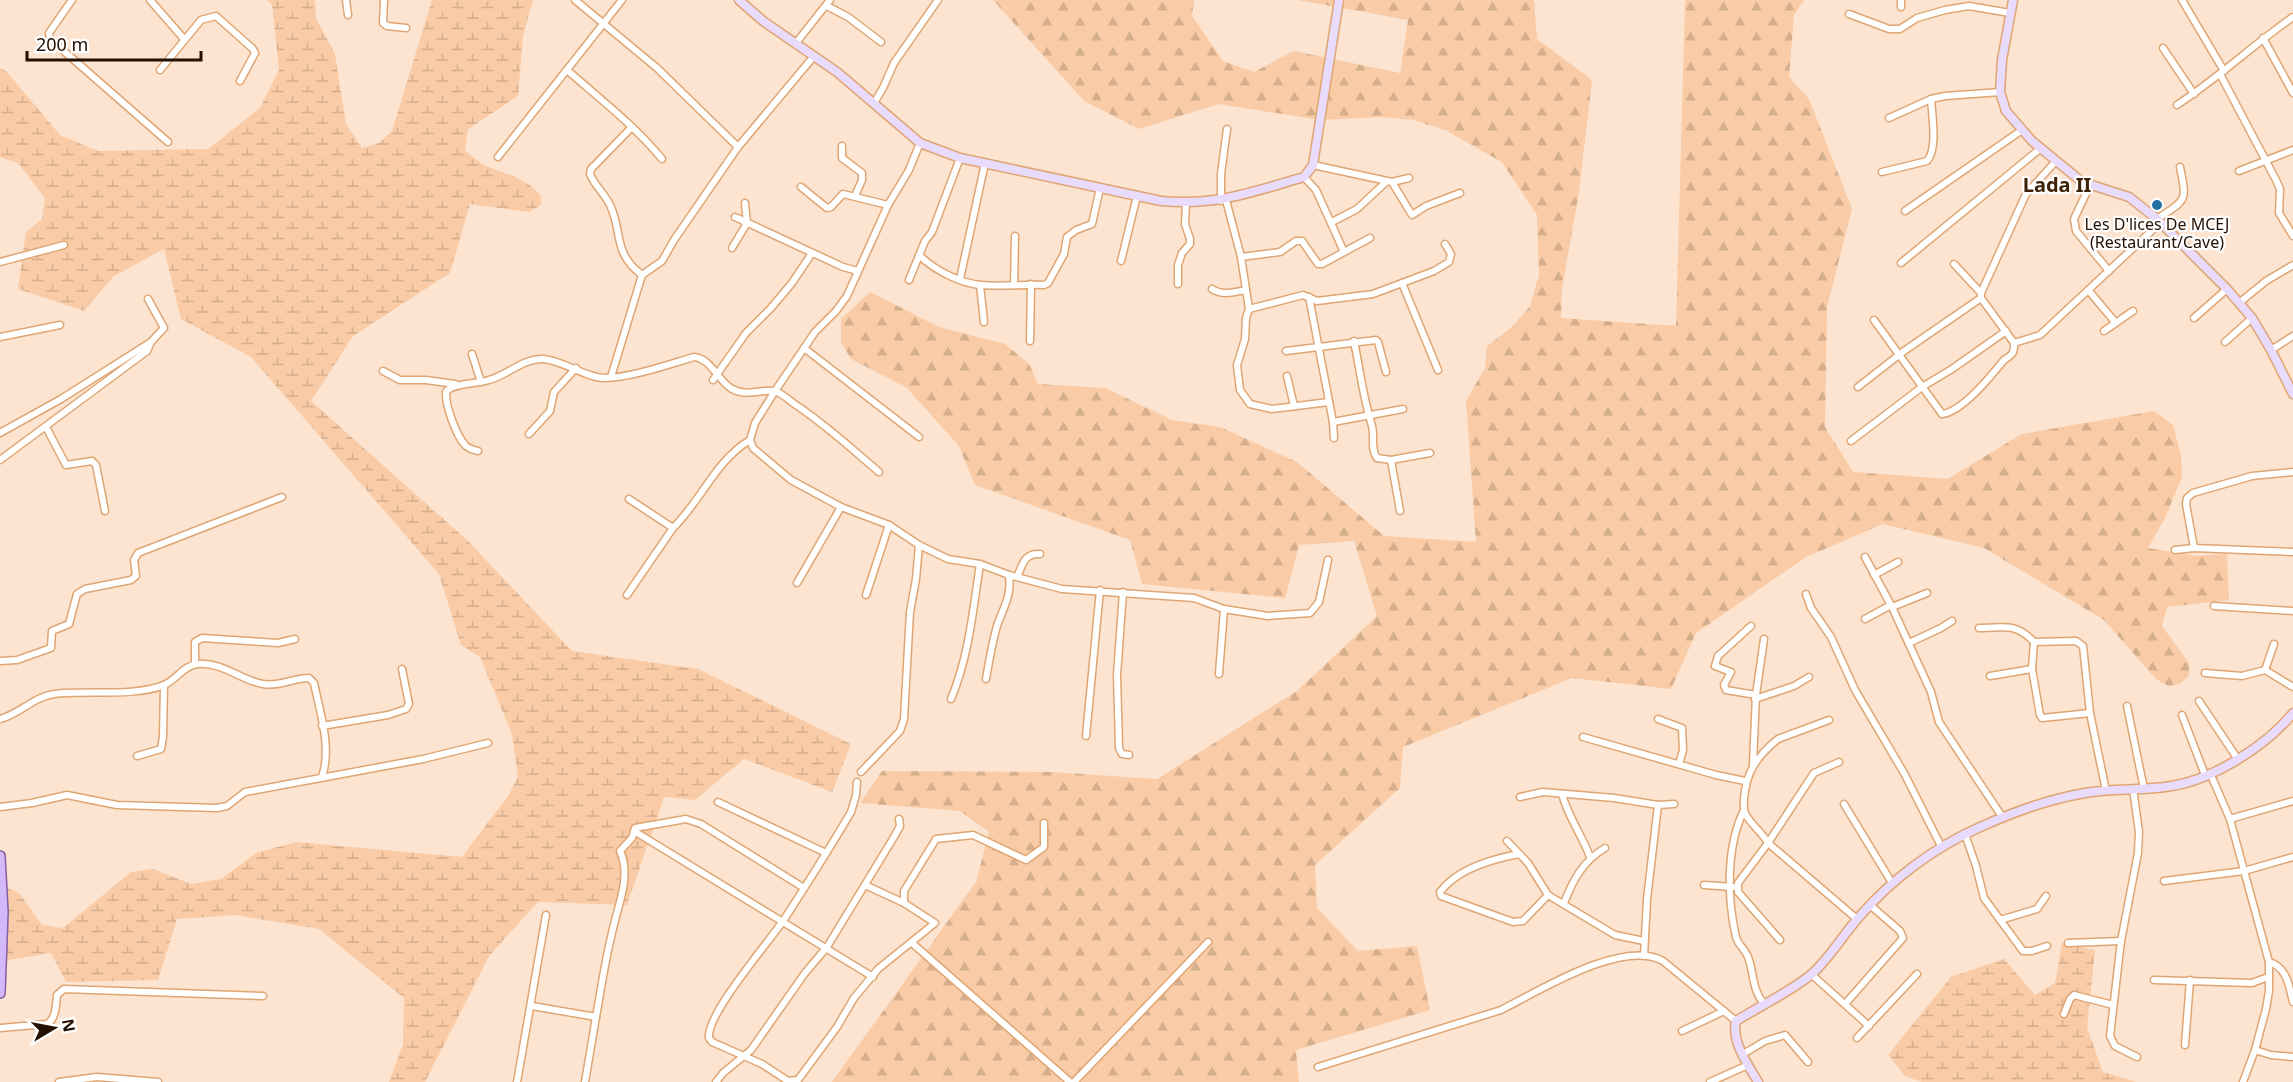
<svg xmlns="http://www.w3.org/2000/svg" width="2293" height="1082" font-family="'Noto Sans',sans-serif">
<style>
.forest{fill:url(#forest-firs)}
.wetland{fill:url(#wetland-marsh)}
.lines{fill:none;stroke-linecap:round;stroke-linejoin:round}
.street-casing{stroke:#dfa573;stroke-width:9}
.secondary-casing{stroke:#dfa573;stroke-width:11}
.primary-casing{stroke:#835ea0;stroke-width:12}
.street{stroke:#fff;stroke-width:6}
.secondary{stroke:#e9dbfc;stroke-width:8}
.primary{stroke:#d3b8fa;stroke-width:9}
.poi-dot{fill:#2371a3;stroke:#fff;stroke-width:2}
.labels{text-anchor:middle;stroke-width:4.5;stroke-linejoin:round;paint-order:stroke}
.poi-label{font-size:16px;fill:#240f00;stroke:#fff}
.quarter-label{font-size:20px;font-weight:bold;fill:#3e2307;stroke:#fff}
</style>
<defs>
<pattern id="forest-firs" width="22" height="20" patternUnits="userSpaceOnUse" patternTransform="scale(1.5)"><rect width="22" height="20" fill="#f9cca7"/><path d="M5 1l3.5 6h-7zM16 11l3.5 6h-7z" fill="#d5ae8e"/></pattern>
<pattern id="wetland-marsh" width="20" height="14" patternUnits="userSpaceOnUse" patternTransform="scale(1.5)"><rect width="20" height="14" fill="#f9cca7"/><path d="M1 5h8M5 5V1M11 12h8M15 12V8" fill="none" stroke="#d5ae8e"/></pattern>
</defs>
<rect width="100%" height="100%" fill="#fde4d0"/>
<polygon class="forest" points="993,0 1194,0 1192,16 1223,61 1254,72 1294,51 1400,73 1408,20 1298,0 1534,0 1537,39 1592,80 1579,192 1562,289 1561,318 1676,326 1685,0 1804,0 1794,15 1789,77 1809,99 1852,209 1827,307 1825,427 1853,472 1947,479 2022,434 2154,411 2173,425 2181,455 2182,477 2165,518 2148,548 2197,556 2227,554 2229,600 2167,607 2162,626 2189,663 2189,676 2179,684 2168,686 2156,679 2104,620 1984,548 1883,524 1806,557 1696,633 1671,689 1572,678 1403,747 1400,788 1315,865 1317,908 1358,951 1417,946 1430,1010 1296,1050 1299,1082 832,1082 976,882 989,832 960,811 860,803 882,771 1052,772 1157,779 1297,691 1377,616 1354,541 1299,545 1285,598 1142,584 1130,540 975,485 959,446 906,387 851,359 841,342 841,319 870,292 939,327 1005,344 1029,364 1038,384 1105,388 1172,420 1220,427 1297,462 1384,536 1476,542 1466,401 1485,368 1487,346 1511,328 1530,306 1539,275 1537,215 1502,162 1445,130 1413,120 1382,117 1320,120 1219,104 1139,129 1084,101"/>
<g class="wetland">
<path d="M267 0H315L316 18 335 54 346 124 362 148 379 143 392 131 432 0H533L523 36 518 96 468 129 465 150C471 155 477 161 484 165 504 174 526 177 541 196V205L529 212 470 204 450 273 353 336 311 401 468 541 572 651 698 669 851 744 832 792 744 759 695 800 664 797 627 905 538 902 489 956 425 1082H389L403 1044 404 998 319 929 235 915 177 919 158 980 66 982 51 953 8 960 0 969V885L19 893 42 925 63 928 131 872 153 869 191 884 221 879 256 853 296 842 462 857 508 796 518 777 512 734 480 657 461 645 439 574 251 357 181 319 164 249 114 276 84 311 18 289 26 232 42 219 45 198 18 163 0 157V68L7 72 60 135 98 151 208 149 260 108 279 70 272 5Z"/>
<polygon points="2062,943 2095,950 2087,1028 2103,1072 2137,1082 1922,1082 1905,1076 1888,1055 1951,977 2004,959 2035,995 2055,983"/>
</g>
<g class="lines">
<g class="street-casing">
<g id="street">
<polyline points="72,0 49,33 50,39 168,142"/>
<polyline points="150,0 184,39"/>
<polyline points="346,0 348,15"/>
<polyline points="384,0 383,23 387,26 406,28"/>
<polyline points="575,0 657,68 738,147"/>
<polyline points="1901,0 1901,7"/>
<polyline points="2182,0 2224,71"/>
<polyline points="827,6 848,17 881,42"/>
<polyline points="1849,14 1889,29 1900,29 1917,18 1945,10 1969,6 2010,13"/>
<polyline points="2263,38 2293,93"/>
<polyline points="796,43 830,0"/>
<polyline points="2163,48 2194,94"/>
<polyline points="160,70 201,20 216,16 253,49 255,53 240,81"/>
<path d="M567 70C600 99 634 125 662 159"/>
<polyline points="2220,74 2276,180 2280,189 2279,213 2293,236"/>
<polyline points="874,103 883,88 894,63 938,0"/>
<path d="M2177 105C2218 78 2253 45 2293 17"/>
<polyline points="1889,118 1931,99 1945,96 2000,92"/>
<path d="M632 127 591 169 590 174C594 185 605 194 610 205 623 232 612 252 642 275"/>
<polyline points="842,146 842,158 862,173 862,180 855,196"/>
<polyline points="498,157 622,0"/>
<polyline points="1313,165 1392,182 1412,215 1426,206 1460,193"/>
<polyline points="2239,171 2293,150"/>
<path d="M1882 172 1927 161C1938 149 1932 116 1931 99"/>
<polyline points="1304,177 1316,190 1344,252"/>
<polyline points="1392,182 1409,178"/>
<polyline points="2090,185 2074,219 2076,231 2109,271"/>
<polyline points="801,187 827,208 831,207 843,194 888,205"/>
<polyline points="1226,200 1241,257 1249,309 1303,295 1317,301 1373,294 1434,271 1449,262 1451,254 1445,244"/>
<polyline points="1221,201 1221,174 1227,129"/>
<polyline points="1905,211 2022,130"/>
<polyline points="735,217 843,267 858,271"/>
<path d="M2157 219C2187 199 2187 202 2180 167"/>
<polyline points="1332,222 1357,209 1386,182"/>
<polyline points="732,248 747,223 745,203"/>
<path d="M919 255C934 270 961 284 982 285 1003 287 1024 284 1044 285L1048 283 1064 254 1067 237 1076 230 1092 224 1100 188"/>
<polyline points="1241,257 1280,252 1296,241 1302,241 1318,264 1322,264 1370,238"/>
<polyline points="1121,261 1137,196"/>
<polyline points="0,262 64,245"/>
<polyline points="1901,263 2041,148"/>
<polyline points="1954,264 1981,293"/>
<polyline points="960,279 985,163"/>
<polyline points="909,280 925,241 932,232 960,158"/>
<polyline points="1402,283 1438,370"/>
<polyline points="1014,284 1015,236"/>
<polyline points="1178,284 1178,265 1182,253 1190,244 1190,239 1185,224 1186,203"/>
<polyline points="980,285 984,322"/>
<path d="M1212 289C1223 296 1234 292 1246 290"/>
<polyline points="2089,291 2115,322"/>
<polyline points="1309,297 1333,422 1334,438"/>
<polyline points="2239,303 2266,281 2293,265"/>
<polyline points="1249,309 1246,318 1245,339 1237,365 1240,390 1250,404 1272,409 1329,402"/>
<polyline points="2194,318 2227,289"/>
<path d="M1874 320 1942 414C1962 412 1991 376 2004 360 2012 355 2015 353 2014 343L1981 298V293L2026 194 2055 162"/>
<polyline points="2104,331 2133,311"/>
<polyline points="0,337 60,325"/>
<polyline points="1030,341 1031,284"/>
<path d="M1354 341C1360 370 1363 398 1372 426 1375 437 1370 449 1377 458L1391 460 1430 453"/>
<polyline points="2225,342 2252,318"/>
<polyline points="2014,343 2040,335 2161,222"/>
<polyline points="804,348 919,437"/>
<polyline points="2271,350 2293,336"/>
<polyline points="1286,351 1376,340 1378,342 1386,372"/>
<polyline points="472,354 481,382"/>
<polyline points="383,371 400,380 426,380 455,384"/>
<polyline points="1287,376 1294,406"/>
<polyline points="611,377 642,275 662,261 674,240 738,147 814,56"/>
<polyline points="713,380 746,333 771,308 792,283 812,253"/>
<polyline points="1858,387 1904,351 1981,298"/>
<polyline points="1333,422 1403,409"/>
<polyline points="46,427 66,465 92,461 96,465 105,511"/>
<polyline points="0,433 61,399 151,342 164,328 148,299"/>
<polyline points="529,434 550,411 554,392 576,368"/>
<polyline points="750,440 753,448 791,480 841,507 889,525 919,545 948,559 980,564 1009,575 1062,589 1194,598 1224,609 1268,616 1310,613 1319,602 1328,560"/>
<polyline points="1851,441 1922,387 1952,369 2006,331"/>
<path d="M478 451C473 450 469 449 465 445 456 435 445 405 446 392 452 383 477 384 489 380 508 375 523 358 544 359 564 361 586 378 605 378 630 378 670 364 694 357 712 359 717 380 732 389 749 398 766 387 777 392 784 395 790 401 796 405 826 425 852 449 879 472"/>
<polyline points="0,460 147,351 151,342"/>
<polyline points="1391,460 1400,511"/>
<path d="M629 499 673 528C701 501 716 460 750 440L755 423 775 391 815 332 836 311 847 296 888 205 909 170 920 143"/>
<polyline points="2194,548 2186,504 2187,498 2193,493 2252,476 2293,472"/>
<polyline points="2175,550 2194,548 2293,552"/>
<polyline points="1865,557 1892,607 1931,692 1939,722 2003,818"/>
<polyline points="1874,575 1898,562"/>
<path d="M1017 577C1023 564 1024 553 1040 554"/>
<polyline points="797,583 841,507"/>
<polyline points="1123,592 1117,675 1119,748 1122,754 1129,755"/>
<polyline points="1806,594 1811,608 1831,637 1855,690 1904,773 1942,848"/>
<polyline points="627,595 673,528"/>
<polyline points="866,595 889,525"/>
<polyline points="2214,606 2293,611"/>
<polyline points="1892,607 1927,593"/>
<polyline points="1865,619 1891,605"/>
<polyline points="1751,626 1718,656 1715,666 1731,672 1724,685 1726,690 1756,695"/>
<path d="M1979 628C2004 628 2015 622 2034 642"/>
<polyline points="2034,642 2076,641 2083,646 2090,713 2106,791"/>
<polyline points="2034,642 2032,669 2040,715 2042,718 2090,713"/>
<polyline points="1909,643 1941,628 1952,621"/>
<polyline points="0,661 17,660 51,648 52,631 69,624 77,594 85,589 131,580 136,576 134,560 138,553 282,497"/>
<polyline points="195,664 195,642 202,638 278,643 295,639"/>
<polyline points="2265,670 2274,644"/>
<polyline points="2205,673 2242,676 2265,670 2293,687"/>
<polyline points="1219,674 1224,609"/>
<polyline points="1990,676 2032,669"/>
<path d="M986 679C989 662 992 643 997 626 1003 608 1012 596 1009 575"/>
<path d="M951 699C969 656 973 610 980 564"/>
<polyline points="1755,699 1794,686 1809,677"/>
<polyline points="2199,701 2237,758"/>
<polyline points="2127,706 2144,789"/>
<polyline points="2182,715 2205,775"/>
<path d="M0 719C20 714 33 697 54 694 85 690 135 697 164 685 176 680 184 665 198 664 223 662 240 680 263 684 279 687 293 678 309 678L314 683C320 713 332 747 322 777"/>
<polyline points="1658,719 1682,728 1683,750 1679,764"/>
<path d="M1829 720 1778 739C1757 756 1746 772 1744 799 1744 804 1743 808 1745 813 1750 824 1762 832 1768 843L1857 919"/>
<polyline points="322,726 388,715 406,709 409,704 402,669"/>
<polyline points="1086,736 1100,590"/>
<polyline points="1583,737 1716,775 1745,781"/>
<polyline points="137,756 161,749 163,737 164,685"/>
<polyline points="1753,764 1756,695 1764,639"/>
<polyline points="861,772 900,731 904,719 910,612 916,579 919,545"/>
<polyline points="2210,773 2230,819 2269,962 2269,991 2266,1009 2255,1050 2243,1082"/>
<path d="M857 782 856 795 851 812C830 848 807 884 785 918 770 941 706 1014 709 1038L712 1042 762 1064 788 1081 798 1080 837 1027 854 998 878 969 935 923 904 903 865 885"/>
<polyline points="2133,789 2139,832 2138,853 2121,941 2110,1036 2115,1046 2137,1057"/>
<path d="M1562 794C1568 817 1582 835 1590 857"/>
<polyline points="1520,797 1543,792 1614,798 1658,805 1674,804"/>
<polyline points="718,802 826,853"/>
<polyline points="1844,804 1892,883"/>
<polyline points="0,807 32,803 67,795 117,805 217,808 227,806 245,792 423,759 488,743"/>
<path d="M1744 810C1726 847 1727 898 1736 937 1738 945 1745 949 1748 957 1754 973 1752 990 1764 1004"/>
<polyline points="2230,819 2293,801"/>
<polyline points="634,831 873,977"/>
<polyline points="1965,834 1976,866 1984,898 2023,951 2032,951 2047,946"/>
<polyline points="1507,841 1528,863 1548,895 1615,935 1644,941"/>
<path d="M1519 854C1492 859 1457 869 1440 892L1441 896 1513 922 1523 921 1548 895"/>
<polyline points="2164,881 2244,871 2293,857"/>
<polyline points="1704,885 1733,887"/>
<polyline points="904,903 904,891 936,839 973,835 1026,860 1044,847 1044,823"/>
<path d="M1564 903C1573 880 1583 861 1605 848"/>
<polyline points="2000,920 2037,909 2046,896"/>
<polyline points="1780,940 1738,892 1738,883 1768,843 1814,773 1839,762"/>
<polyline points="912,943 1070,1082"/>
<polyline points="2068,943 2121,941"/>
<polyline points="1644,956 1647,899 1658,805"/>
<path d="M2269 962C2287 967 2289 986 2293 1002"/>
<polyline points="1811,974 1869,1026"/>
<polyline points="2154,980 2252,983 2268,977"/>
<polyline points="1845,1004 1903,938 1900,931 1870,905"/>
<polyline points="532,1006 596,1017 585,1082"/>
<polyline points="2064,1014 2070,999 2074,995 2113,1005"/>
<path d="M596 1017C601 989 605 961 612 933 617 907 632 877 620 851L632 838 635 828 686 819 701 824 804 888"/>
<path d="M0 1028 47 1024C56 1019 56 1005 57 995L64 989 263 996"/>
<polyline points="1682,1031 1724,1011"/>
<polyline points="1857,1038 1917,974"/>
<polyline points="2185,1045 2190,980"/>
<polyline points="2255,1050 2271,1055 2293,1057"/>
<polyline points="1743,1054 1765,1041 1785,1035 1808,1062"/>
<path d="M1318 1067 1501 1010C1537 992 1623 938 1663 961L1736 1021"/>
<polyline points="59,1082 97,1077 158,1082"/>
<polyline points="517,1082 546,915"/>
<polyline points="716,1082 723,1073 751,1050 805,973 827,947 894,837 900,826 899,819"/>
<polyline points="1074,1082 1208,942"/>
<polyline points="1710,1082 1748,1065"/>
</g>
</g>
<g class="secondary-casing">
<g id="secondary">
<path d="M739 0 763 21 837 72 920 143 960 158 1161 201C1217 206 1252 192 1304 177L1313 165 1339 0"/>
<polyline points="2013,0 2002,60 2000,92 2006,111 2032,141 2082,182 2129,197 2157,219 2227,289 2252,318 2271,350 2293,394"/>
<path d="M1758 1082C1748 1065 1731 1041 1736 1021 1760 1006 1792 991 1813 973 1831 956 1843 935 1859 917 1891 880 1933 848 1978 828 2011 813 2049 799 2085 793 2114 788 2143 791 2171 786 2213 780 2267 745 2293 713"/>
</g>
</g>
<g class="primary-casing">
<polyline id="primary" points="0,856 3,912 0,993"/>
</g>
<use href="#street" class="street"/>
<use href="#secondary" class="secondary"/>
<use href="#primary" class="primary"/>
</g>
<circle class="poi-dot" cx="2157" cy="205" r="6"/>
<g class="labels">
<g class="poi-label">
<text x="2157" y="230">Les D'lices De MCEJ<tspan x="2157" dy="18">(Restaurant/Cave)</tspan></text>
</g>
<g class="quarter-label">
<text x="2057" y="192">Lada II</text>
</g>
</g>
<g transform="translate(54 1028) rotate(80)" stroke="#ffffff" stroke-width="4.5" paint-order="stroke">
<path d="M0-4.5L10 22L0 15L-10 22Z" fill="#240f00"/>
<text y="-9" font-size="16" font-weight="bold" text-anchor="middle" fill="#240f00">N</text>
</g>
<path d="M27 51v9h174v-9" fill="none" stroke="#240f00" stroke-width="3"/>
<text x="36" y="51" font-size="18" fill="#240f00" stroke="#ffffff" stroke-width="4.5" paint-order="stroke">200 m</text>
</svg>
